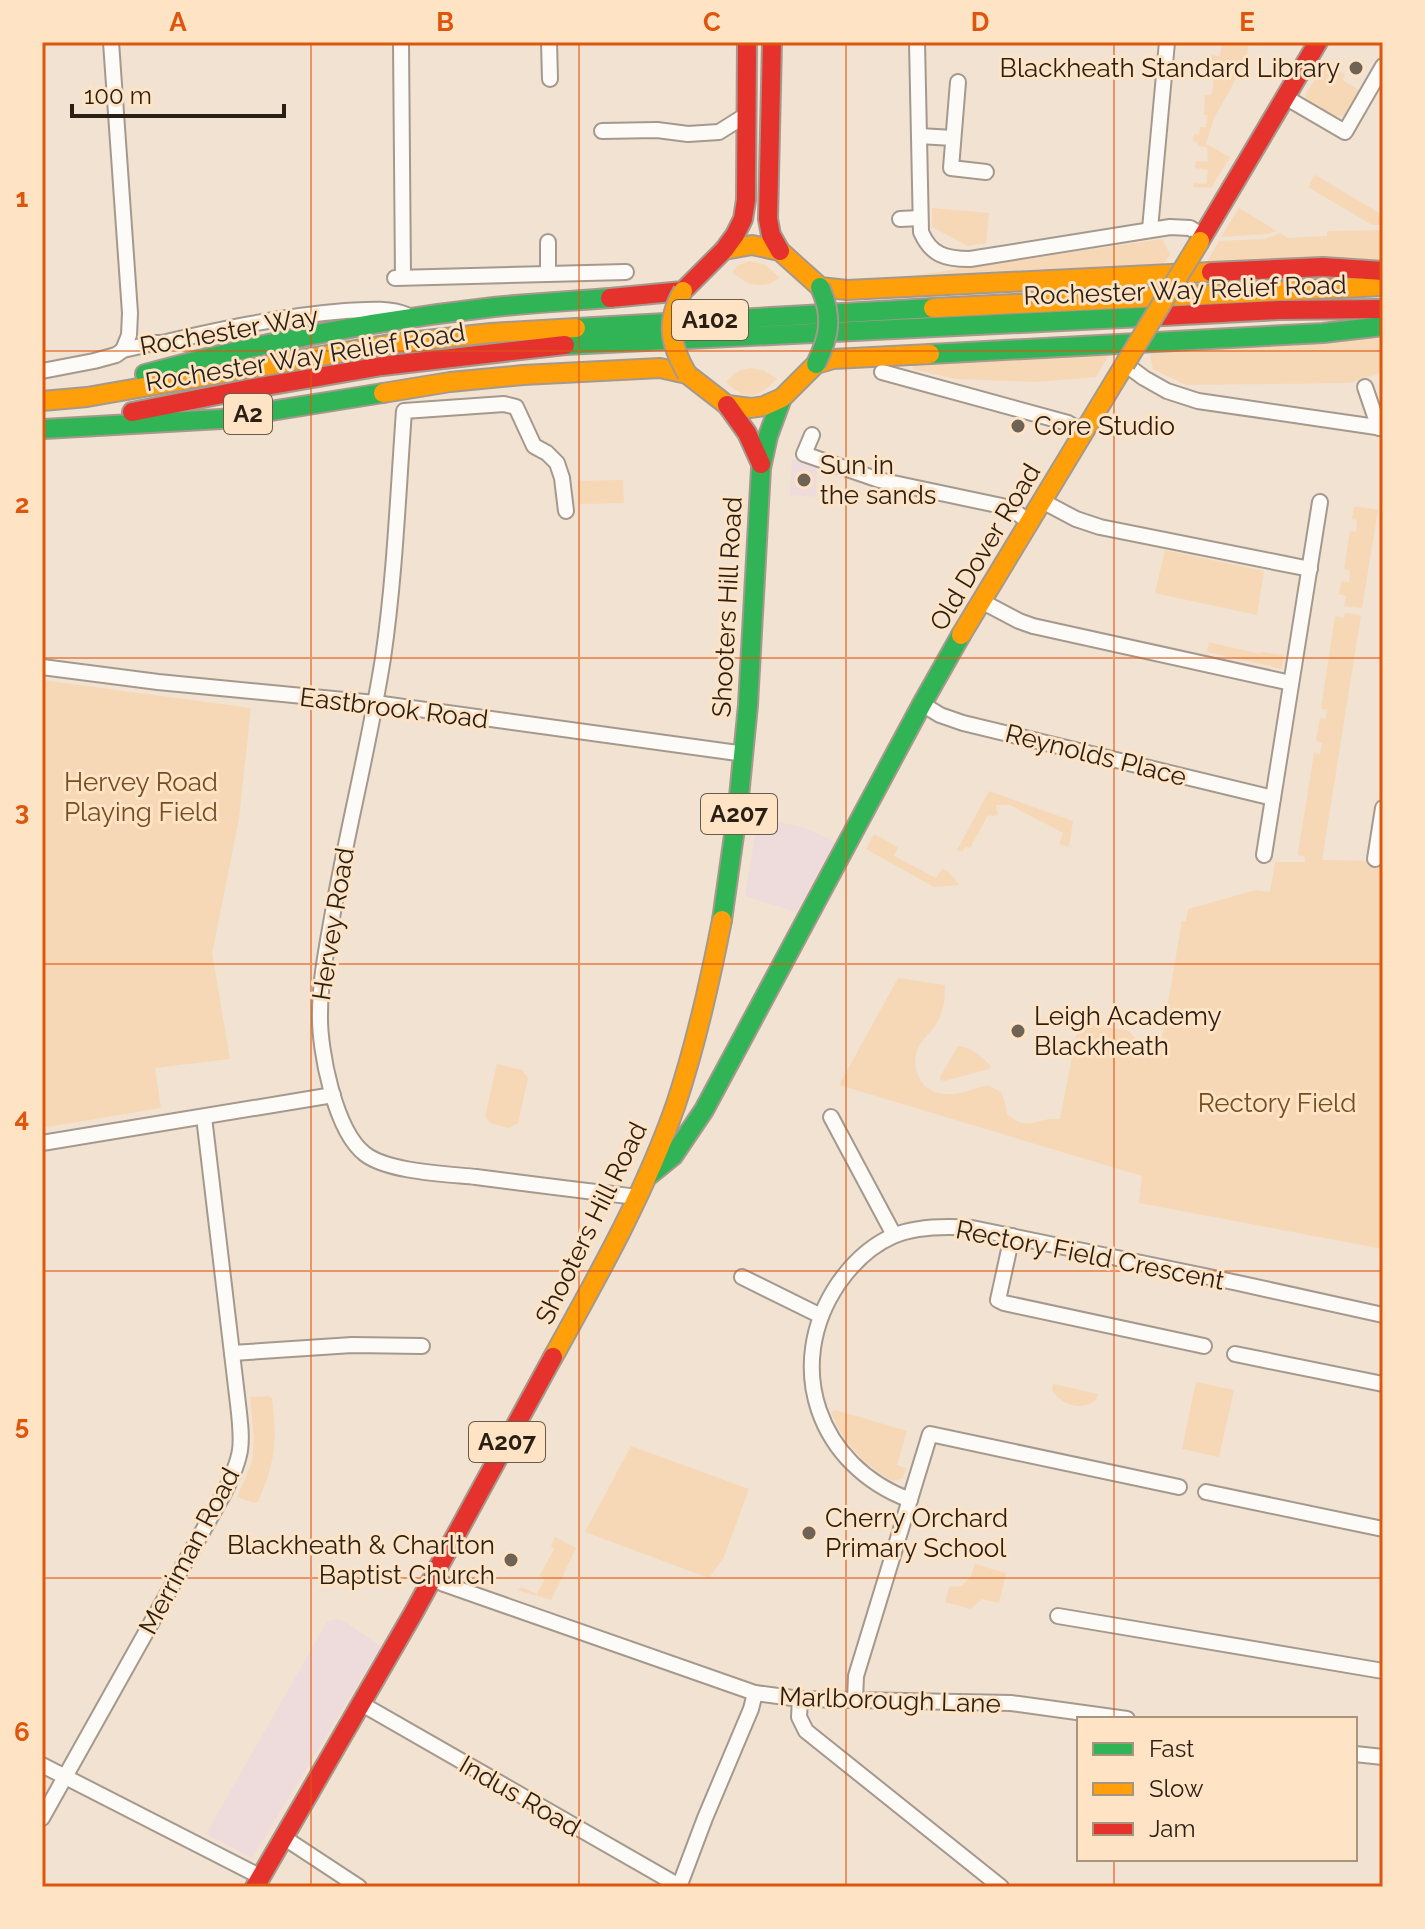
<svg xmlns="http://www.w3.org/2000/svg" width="1425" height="1929" font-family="Raleway,sans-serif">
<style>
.commercial{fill:#eedcdc}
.green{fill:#f6d8b6}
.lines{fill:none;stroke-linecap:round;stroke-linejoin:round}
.street-casing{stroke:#a5998d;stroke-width:18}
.fast-casing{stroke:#a5998d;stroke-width:22}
.slow-casing{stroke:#a5998d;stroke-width:22}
.jam-casing{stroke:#a5998d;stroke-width:22}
.street{stroke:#fdfbf8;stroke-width:14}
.fast{stroke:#30b455;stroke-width:18}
.slow{stroke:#ff9f0a;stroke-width:18}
.jam{stroke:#e5322d;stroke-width:18}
.fast-bridge-casing{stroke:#a5998d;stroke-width:22;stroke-linecap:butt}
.slow-bridge-casing{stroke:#a5998d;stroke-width:22;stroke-linecap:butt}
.fast-bridge{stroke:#30b455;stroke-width:18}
.slow-bridge{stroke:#ff9f0a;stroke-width:18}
.grid{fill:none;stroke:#de560c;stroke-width:2;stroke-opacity:0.55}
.poi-dot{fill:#6f6356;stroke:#fee3c5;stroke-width:3}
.labels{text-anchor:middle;stroke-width:6;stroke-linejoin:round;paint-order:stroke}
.shield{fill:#fee3c5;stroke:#695a49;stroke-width:2}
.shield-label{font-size:24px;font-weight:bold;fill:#291f14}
.poi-label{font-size:26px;fill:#291f14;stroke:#fee3c5;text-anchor:start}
.street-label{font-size:26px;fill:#291f14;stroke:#fee3c5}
.park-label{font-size:26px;fill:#754e20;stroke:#fee3c5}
.neatline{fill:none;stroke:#de560c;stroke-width:3}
.grid-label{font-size:26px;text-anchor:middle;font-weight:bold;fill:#de560c}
</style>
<rect width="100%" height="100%" fill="#f1e2d2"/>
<g class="commercial">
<polygon points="792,459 817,465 816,497 790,495"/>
<polygon points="758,817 805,828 835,842 796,912 745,896"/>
<polygon points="335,1619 344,1621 381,1646 252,1858 206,1834 327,1622"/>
</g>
<g class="green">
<polygon points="1222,42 1249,42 1246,61 1214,118 1206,144 1230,157 1211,188 1193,187 1194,183 1206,184 1208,170 1195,168 1196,161 1208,162 1207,147 1198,146 1198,142 1193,141 1194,134 1199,135 1200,127 1206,127 1207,115 1204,115 1205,95 1211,95 1213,88 1214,62 1207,61 1208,55 1220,56"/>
<path d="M1325 63 1345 75 1342 80 1359 90 1345 115 1341 117C1330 116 1314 107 1306 98V94Z"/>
<polygon points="1315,175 1383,215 1383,225 1372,225 1308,187"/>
<polygon points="932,208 989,213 986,243 968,246 932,227"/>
<polygon points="1239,208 1277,231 1268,234 1221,237"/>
<polygon points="1383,230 1383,261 1205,265 1219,241 1264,239 1281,233 1287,238 1327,236 1327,231"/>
<polygon points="1162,239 1170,254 1162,267 870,282"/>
<path d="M749 261 766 265 780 278C763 290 747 286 732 272L737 266Z"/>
<polygon points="1383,334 1383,372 1350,383 1186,385 1153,369 1150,356 1153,351"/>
<polygon points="1111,352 1096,377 1036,382 955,379 913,369 912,362"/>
<path d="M751 368 765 371 777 379C757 399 747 402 726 382L738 371Z"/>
<polygon points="623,480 624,503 579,504 578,481"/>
<polygon points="1354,506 1378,510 1362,608 1344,606 1346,596 1339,594 1341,581 1349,582 1350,570 1344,569 1350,531 1356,532 1357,520 1352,519"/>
<polygon points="1165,550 1264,571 1257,615 1155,593"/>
<path d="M1345 613 1361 615 1322 860 1383 861V1249L1139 1203 1142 1176 839 1085 898 978 945 985C945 998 944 1009 938 1021 929 1037 911 1045 916 1069 922 1094 943 1097 965 1092 973 1090 982 1085 990 1086 991 1087 999 1091 1001 1092L1005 1103 1007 1114C1028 1133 1038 1116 1060 1119L1076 1036 1082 1027 1091 1024 1129 1031 1140 1044 1139 1049 1146 1050 1162 1038 1182 921H1186L1188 909 1256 890 1270 892 1275 862H1305V857L1298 855V853L1314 753 1320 754 1322 743 1316 741 1320 718 1326 719 1327 710 1321 709 1335 616 1344 618Z"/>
<polygon points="1209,642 1260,654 1261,652 1284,655 1282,669 1207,652"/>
<polygon points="42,680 251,708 239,818 212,953 230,1059 155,1068 161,1108 42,1128"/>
<polygon points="989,791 1073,821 1069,847 1059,844 1063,833 1010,805 996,805 998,815 993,816 988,815 970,848 966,846 962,852 957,850"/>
<polygon points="874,834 898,847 894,856 936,878 942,869 949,872 959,885 934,887 866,849"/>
<path d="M958 1046C972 1048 982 1056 991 1067L989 1069 944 1081 941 1080 940 1077Z"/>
<polygon points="497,1064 522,1070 528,1078 518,1123 509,1128 490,1123 485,1116"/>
<polygon points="1196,1382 1234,1390 1219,1457 1182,1449"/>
<path d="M1053 1384 1098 1394 1095 1401C1079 1411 1062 1405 1052 1390Z"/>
<path d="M269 1396 272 1398C277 1441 276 1461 258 1502L254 1503 237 1497 252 1462 254 1440 250 1397Z"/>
<path d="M836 1410 907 1431 897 1465 906 1468 903 1478 894 1481C866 1468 842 1441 831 1412Z"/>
<polygon points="631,1446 749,1489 724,1557 709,1578 585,1532"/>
<polygon points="555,1537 576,1548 551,1600 518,1590 521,1587 537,1594 545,1579 540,1575 554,1549 551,1546"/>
<polygon points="975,1564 1006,1573 999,1603 982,1599 971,1609 945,1602 949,1587 962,1586 971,1576"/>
</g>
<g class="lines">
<g class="street-casing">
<g id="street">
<polyline points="111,42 130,313 129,335 123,350"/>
<polyline points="401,42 403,277"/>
<polyline points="549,42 550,79"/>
<path d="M917 42 921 232C931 255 945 259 970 259L1170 227 1190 228 1203 236"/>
<polyline points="958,82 951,168 986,172"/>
<polyline points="1285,97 1345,132 1383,66"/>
<polyline points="602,131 657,130 688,134 719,132 746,115"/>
<polyline points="919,136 953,138"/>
<polyline points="900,219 920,218"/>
<polyline points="1150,229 1167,42"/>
<polyline points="548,242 548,274"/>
<polyline points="395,278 626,272"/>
<polyline points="1125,364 1144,378 1167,391 1198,401 1383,428"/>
<path d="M42 371 94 361 116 355 123 350 154 343H162C222 329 283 316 345 311 365 310 388 307 407 315"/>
<polyline points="882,372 1068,423 1084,432"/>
<polyline points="1365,387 1379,428"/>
<polyline points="812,435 804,454 879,480 1002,506 1013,510 1029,522"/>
<polyline points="1042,501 1076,519 1100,527 1310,569"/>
<path d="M566 511 562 478 557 463 547 453 534 446 516 407 504 404 404 411C398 493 395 576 383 658 370 741 349 823 334 906 328 942 320 978 320 1014 319 1050 335 1131 365 1154 388 1172 447 1174 476 1177 530 1184 584 1191 638 1197"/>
<polyline points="981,601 1019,621 1033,626 1291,683"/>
<polyline points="42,667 158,682 375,703 745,754"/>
<polyline points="922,704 940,715 963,723 1273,798"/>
<polyline points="1264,855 1320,502"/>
<polyline points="1375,859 1383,808"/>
<polyline points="831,1117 894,1235"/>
<polyline points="42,1143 333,1095"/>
<polyline points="1012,1236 998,1300 1004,1303 1204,1346"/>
<polyline points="742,1277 821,1316"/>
<polyline points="232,1353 352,1345 422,1346"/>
<polyline points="1235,1354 1383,1384"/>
<polyline points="1206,1492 1383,1529"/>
<path d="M910 1500C818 1466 783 1366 838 1284 852 1264 870 1246 893 1236 917 1226 946 1226 972 1228L1238 1283 1383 1315"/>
<polyline points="433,1578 444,1584 755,1693 800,1699 1011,1703 1127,1719"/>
<polyline points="1058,1616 1383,1671"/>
<polyline points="800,1699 799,1717 806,1731 1001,1887"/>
<polyline points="855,1700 856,1676 930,1434 1179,1487"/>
<polyline points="360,1703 681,1887"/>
<polyline points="1355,1754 1383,1757"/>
<polyline points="42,1765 261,1877"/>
<path d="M42 1818 224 1493C243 1455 243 1446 238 1404L204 1117"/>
<polyline points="283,1837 359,1887"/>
<polyline points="679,1887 705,1818 751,1709 755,1693"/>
</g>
</g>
<g class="fast-casing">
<g id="fast">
<polyline points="576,328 933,308"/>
<polyline points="565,345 1163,316"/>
<polyline points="930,354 1323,333 1383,326"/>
<path d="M145 374C259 343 377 320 494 307 533 303 572 301 610 298"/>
<polyline points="44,429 221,419 383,393"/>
<polyline points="722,920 738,807 748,705 761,468 768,436 782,398"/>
<polyline points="647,1177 673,1156 704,1110 922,704 961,635"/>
</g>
</g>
<g class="slow-casing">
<g id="slow">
<polyline points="724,250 752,245 780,251 820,287 847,290 1211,272"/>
<polyline points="933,308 1383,286"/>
<polyline points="383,393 450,382 523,375 660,368 687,374 727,405 751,408 764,406 782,398 816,364 833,359 930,354"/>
<polyline points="42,401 87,397 390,344 491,333 576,328"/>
<polyline points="961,635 1125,364"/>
<path d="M553 1357C598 1276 645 1193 676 1104 696 1044 710 982 722 920"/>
</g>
</g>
<g class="jam-casing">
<g id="jam">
<polyline points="772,42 768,219 771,235 780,251"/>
<polyline points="1200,241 1318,42"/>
<polyline points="1211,272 1323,267 1383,271"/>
<polyline points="610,298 683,291 724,250 735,235 743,219 746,200 747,42"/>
<polyline points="1163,316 1279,310 1383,309"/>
<polyline points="727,405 747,433 761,464"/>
<polyline points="132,412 248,389 382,366 565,345"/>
<polyline points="255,1887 414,1612 553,1357"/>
</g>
</g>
<use href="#street" class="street"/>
<use href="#fast" class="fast"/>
<use href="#slow" class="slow"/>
<use href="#jam" class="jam"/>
<g class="fast-bridge-casing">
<path id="fast-bridge" d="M816 364C830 335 833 317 820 287"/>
</g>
<g class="slow-bridge-casing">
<g id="slow-bridge">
<path d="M683 291C665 322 670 344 687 374"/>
<polyline points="1125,364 1200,241"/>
</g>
</g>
<use href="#fast-bridge" class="fast-bridge"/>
<use href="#slow-bridge" class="slow-bridge"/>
</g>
<path class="grid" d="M311 42V1887M579 42V1887M846 42V1887M1114 42V1719M42 351H1383M42 658H1383M42 964H1383M42 1271H1383M42 1578H1383M1114 1859V1887"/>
<g class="poi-dot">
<circle cx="1356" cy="68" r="8"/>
<circle cx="1018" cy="426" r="8"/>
<circle cx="804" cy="480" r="8"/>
<circle cx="1018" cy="1031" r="8"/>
<circle cx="809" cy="1533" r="8"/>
<circle cx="511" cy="1560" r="8"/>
</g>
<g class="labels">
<g class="shield">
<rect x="672" y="300" width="76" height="40" rx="6"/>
<rect x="224" y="394" width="48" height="40" rx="6"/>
<rect x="701" y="794" width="76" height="40" rx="6"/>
<rect x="469" y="1422" width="76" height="40" rx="6"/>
</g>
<g class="shield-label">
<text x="710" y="328">A102</text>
<text x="248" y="422">A2</text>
<text x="739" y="822">A207</text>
<text x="507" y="1450">A207</text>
</g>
<g class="poi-label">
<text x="1340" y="77" text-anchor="end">Blackheath Standard Library</text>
<text x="1034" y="435">Core Studio</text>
<text x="820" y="474">Sun in<tspan x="820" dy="30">the sands</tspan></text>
<text x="1034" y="1025">Leigh Academy<tspan x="1034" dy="30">Blackheath</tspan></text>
<text x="825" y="1527">Cherry Orchard<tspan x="825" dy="30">Primary School</tspan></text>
<text x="495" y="1554" text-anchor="end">Blackheath &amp; Charlton<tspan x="495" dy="30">Baptist Church</tspan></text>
</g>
<g class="street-label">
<text transform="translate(1185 290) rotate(-2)" y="9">Rochester Way Relief Road</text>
<text transform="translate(229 331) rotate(-10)" y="9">Rochester Way</text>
<text transform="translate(305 357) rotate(-9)" y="9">Rochester Way Relief Road</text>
<text transform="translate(985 547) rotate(-59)" y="9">Old Dover Road</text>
<text transform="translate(727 607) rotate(-87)" y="9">Shooters Hill Road</text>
<text transform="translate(394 708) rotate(7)" y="9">Eastbrook Road</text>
<text transform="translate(1096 755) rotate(14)" y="9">Reynolds Place</text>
<text transform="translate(333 924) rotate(-81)" y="9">Hervey Road</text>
<text transform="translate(591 1223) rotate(-64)" y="9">Shooters Hill Road</text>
<text transform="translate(1090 1255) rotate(11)" y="9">Rectory Field Crescent</text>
<text transform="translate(189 1551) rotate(-62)" y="9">Merriman Road</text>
<text transform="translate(890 1700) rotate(2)" y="9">Marlborough Lane</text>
<text transform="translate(520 1796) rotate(30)" y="9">Indus Road</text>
</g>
<g class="park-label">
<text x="141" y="791">Hervey Road<tspan x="141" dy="30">Playing Field</tspan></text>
<text x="1277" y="1112">Rectory Field</text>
</g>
</g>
<rect width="1425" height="1929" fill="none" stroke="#fee3c5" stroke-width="88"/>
<rect x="1077" y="1717" width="280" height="144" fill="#fee3c5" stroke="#a9957e" stroke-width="2"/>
<rect x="1093" y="1743" width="40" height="12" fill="#30b455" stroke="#a9957e" stroke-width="2"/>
<text x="1149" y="1757" font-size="24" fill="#291f14">Fast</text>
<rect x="1093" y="1783" width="40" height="12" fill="#ff9f0a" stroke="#a9957e" stroke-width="2"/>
<text x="1149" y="1797" font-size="24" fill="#291f14">Slow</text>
<rect x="1093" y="1823" width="40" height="12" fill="#e5322d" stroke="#a9957e" stroke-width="2"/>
<text x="1149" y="1837" font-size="24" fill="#291f14">Jam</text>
<path d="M72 104v12h212v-12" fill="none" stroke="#291f14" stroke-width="4"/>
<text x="84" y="104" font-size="24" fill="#291f14" stroke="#fee3c5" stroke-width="6" paint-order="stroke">100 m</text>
<rect x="44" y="44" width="1337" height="1841" class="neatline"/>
<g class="grid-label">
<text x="178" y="31">A</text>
<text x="445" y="31">B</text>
<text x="712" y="31">C</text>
<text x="980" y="31">D</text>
<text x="1247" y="31">E</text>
<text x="22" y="207">1</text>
<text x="22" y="513">2</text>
<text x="22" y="820">3</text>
<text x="22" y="1127">4</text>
<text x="22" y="1434">5</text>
<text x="22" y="1741">6</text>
</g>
</svg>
